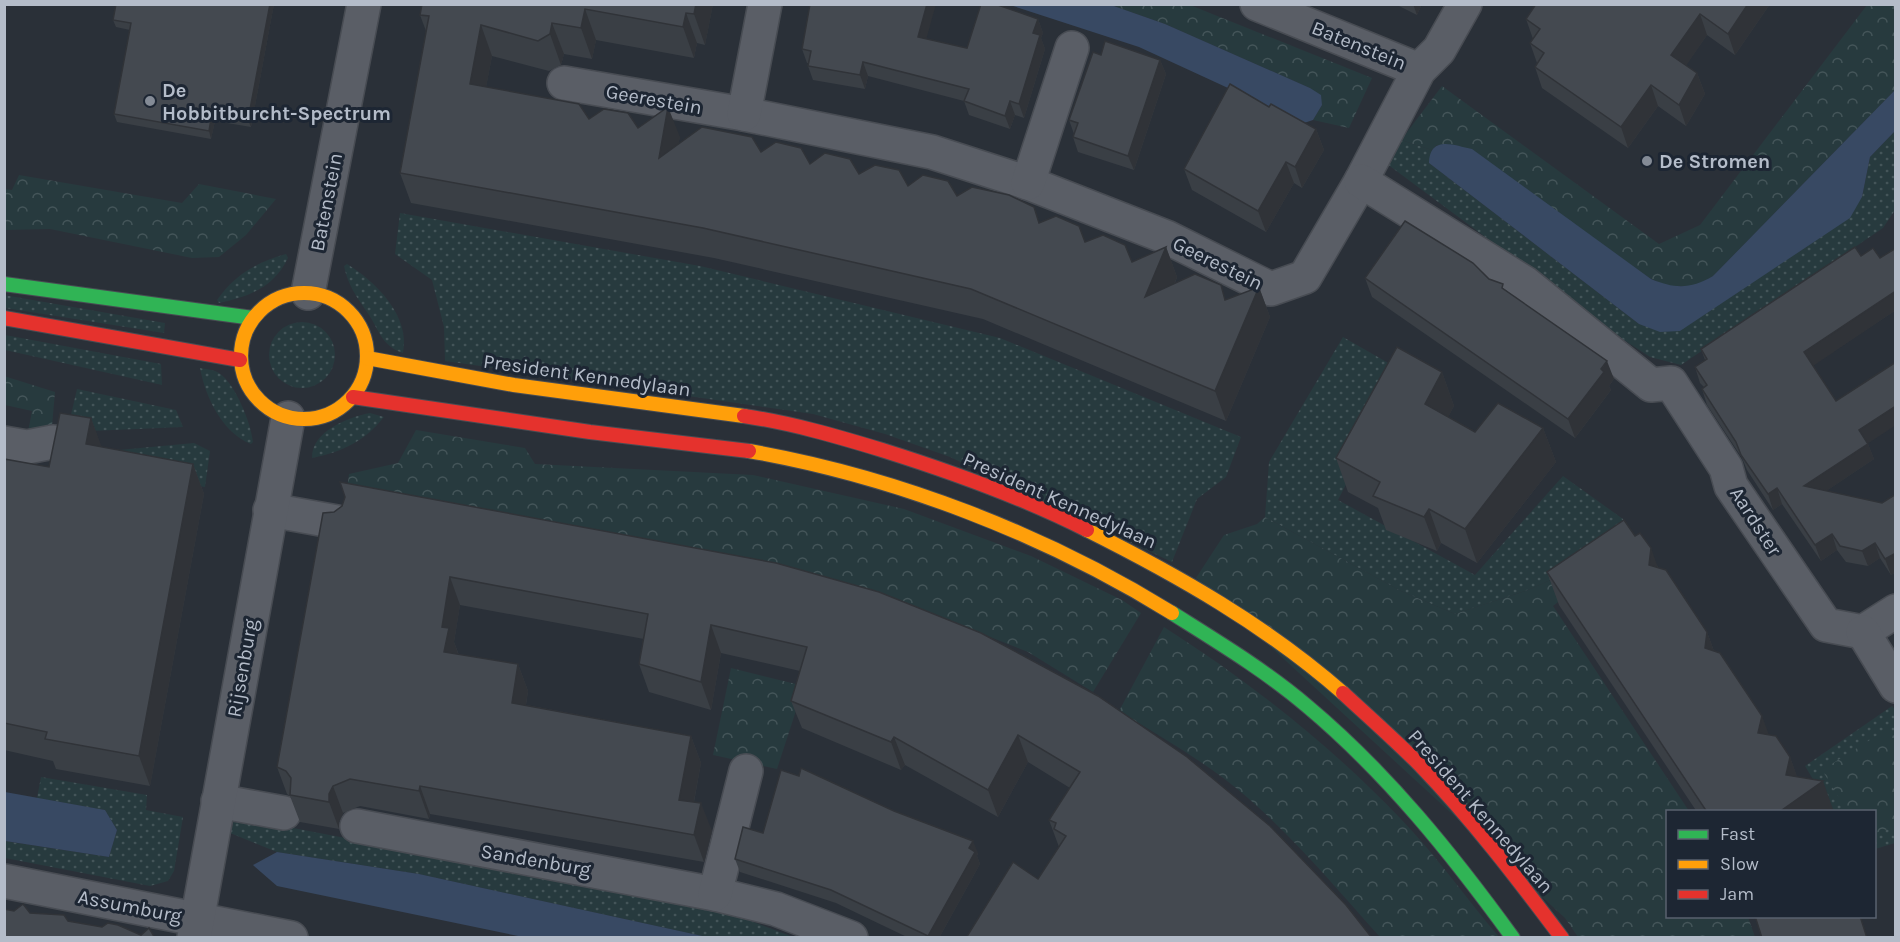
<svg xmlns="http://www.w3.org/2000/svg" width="1900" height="942" font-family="Karla,sans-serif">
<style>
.grass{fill:url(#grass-dots)}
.forest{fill:url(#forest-crowns)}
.water{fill:#384963}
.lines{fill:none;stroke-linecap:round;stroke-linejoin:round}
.street-casing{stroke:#484c53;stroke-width:36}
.fast-casing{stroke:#484c53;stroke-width:16}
.slow-casing{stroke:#484c53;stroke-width:16}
.jam-casing{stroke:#484c53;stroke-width:16}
.street{stroke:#5a5e66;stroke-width:33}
.fast{stroke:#30b455;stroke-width:14}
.slow{stroke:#ff9f0a;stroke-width:14}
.jam{stroke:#e5322d;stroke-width:14}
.wall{fill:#3a3f45}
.shaded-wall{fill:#303338}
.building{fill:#444950;stroke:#303338;stroke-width:1.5}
.poi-dot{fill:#848b96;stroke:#1d2633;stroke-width:2}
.labels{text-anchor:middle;stroke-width:6;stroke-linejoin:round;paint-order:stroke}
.street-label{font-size:20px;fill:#b4bcc9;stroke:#1d2633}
.poi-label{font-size:20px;font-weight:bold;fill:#b4bcc9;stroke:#1d2633;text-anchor:start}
</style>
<defs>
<pattern id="grass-dots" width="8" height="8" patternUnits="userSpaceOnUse" patternTransform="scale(1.5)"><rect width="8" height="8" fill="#273a3e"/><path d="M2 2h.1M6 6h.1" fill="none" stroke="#445559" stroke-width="1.8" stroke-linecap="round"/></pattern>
<pattern id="forest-crowns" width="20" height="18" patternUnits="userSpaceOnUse" patternTransform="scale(1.5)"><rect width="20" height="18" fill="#273a3e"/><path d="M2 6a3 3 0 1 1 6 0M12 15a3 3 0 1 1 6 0" fill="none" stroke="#445559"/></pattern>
</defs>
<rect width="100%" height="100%" fill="#2a3038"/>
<g class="grass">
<polygon points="1895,131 1895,210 1883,228 1681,365 1650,357 1624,340 1387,164 1401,140 1432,150 1429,163 1639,324 1862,197 1870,157"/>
<polygon points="400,213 700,266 1000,338 1241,437 1226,477 1197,499 1172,562 950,457 885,434 813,414 445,361 444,327 432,280 395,254"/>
<path d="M286 254 288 258C274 287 249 297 219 303L217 300C234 275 257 262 286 254Z"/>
<path d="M347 264C375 281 411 316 403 353 381 346 379 329 367 312 356 296 348 285 344 266Z"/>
<polygon points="4,295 165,323 164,333 5,308"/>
<circle cx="302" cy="355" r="33"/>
<polygon points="5,335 161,364 162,385 5,350"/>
<polygon points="1343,337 1404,372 1338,500 1475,575 1563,476 1623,519 1628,532 1637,542 1528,590 1455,614 1401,591 1265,517 1269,462"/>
<path d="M200 368C205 369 215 370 219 373 235 383 251 423 253 442L251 444C222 433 205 396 200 368Z"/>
<polygon points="77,389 176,410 183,427 67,432"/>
<path d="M370 413 384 417C365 441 342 452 312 458 311 431 349 417 370 413Z"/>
<polygon points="194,443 210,451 205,487 106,473 108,451"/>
<polygon points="1892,706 1896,711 1895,843 1875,849 1874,812 1832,811 1805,766"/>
<polygon points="41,777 147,795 146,810 183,817 174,871 168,881 150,886 5,858 4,841 109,857 117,830 105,810 37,798"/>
<polygon points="235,817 618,890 743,918 793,937 707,937 419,874 277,852 230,833"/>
</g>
<g class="forest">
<polygon points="1111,5 1190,5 1372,78 1349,128 1313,120 1322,105 1310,88 1165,24"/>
<polygon points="1867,5 1895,5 1895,90 1713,276 1696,286 1667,286 1651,279 1585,232 1437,145 1432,150 1401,140 1442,86 1659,244 1700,225"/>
<polygon points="19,175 182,203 199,184 276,199 246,235 219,257 192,258 50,229 5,230 5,189 12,190"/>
<polygon points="4,376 55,392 52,426 27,437 32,411 5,405"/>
<polygon points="416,430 525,448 535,464 753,475 904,509 1031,556 1122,600 1141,613 1093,692 1028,652 882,594 698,553 347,490 349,474 398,463"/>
<polygon points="1265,517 1401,591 1455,614 1528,590 1637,542 1553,606 1689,811 1668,812 1668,916 1748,917 1755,937 1578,937 1565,918 1196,578 1224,535 1257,524"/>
<path d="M1164 627C1250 682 1329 744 1400 818 1436 855 1466 898 1499 937H1380C1338 890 1296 840 1248 798 1209 764 1163 738 1119 711Z"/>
<polygon points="731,668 804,686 777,769 713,755"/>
<polygon points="1889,728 1895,738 1895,827 1875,833 1874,812 1847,811 1822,770"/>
</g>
<g class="water">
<polygon points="1010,5 1111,5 1165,24 1310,88 1321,95 1322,105 1313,120 1304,123 1139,47"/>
<path d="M1895 90V131L1870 157 1862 197 1850 218 1680 331 1660 332 1639 324 1429 163C1430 135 1453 145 1472 149L1651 279C1675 289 1691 289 1713 276Z"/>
<polygon points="5,792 105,810 117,830 109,857 5,841"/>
<polygon points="277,852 419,874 707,937 523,937 277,886 253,865"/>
</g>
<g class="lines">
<g class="street-casing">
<g id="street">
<polyline points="1257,4 1419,70"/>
<polyline points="564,83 744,114 932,152 1028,183 1166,237 1271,289 1305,277 1361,181 1419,70 1439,50 1465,4"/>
<polyline points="744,114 765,4"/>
<polyline points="1361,181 1525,283 1651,385 1671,383 1726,468 1731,486 1826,625 1863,632 1896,611"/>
<polyline points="1028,183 1072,48"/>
<polyline points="308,293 364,4"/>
<polyline points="4,443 27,447 53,442"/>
<polyline points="270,510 337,522"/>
<polyline points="1863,632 1896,686"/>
<polyline points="218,801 284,813"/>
<polyline points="357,826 715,894 776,909 851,938"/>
<polyline points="4,881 291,938"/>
<polyline points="715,894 746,771"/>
<polyline points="194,938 288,418"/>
</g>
</g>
<g class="fast-casing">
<g id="fast">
<polyline points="4,284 253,318"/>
<path d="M1172 613C1218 642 1266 671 1307 706 1387 773 1452 854 1513 938"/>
</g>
</g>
<g class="slow-casing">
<g id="slow">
<circle cx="304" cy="356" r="63"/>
<polyline points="367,358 514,385 744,416"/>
<path d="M749 451C897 477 1044 534 1172 613"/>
<path d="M1087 530C1177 575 1267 626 1343 693"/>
</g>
</g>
<g class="jam-casing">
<g id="jam">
<polyline points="4,318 240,360"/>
<polyline points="353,397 590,432 749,451"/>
<path d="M744 416C791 423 836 436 882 450 952 472 1022 497 1087 530"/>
<path d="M1343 693C1369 717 1395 740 1420 765 1472 819 1517 878 1562 938"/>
</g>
</g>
<use href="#street" class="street"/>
<use href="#fast" class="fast"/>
<use href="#slow" class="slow"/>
<use href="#jam" class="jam"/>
</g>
<g class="wall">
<polygon points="274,4 251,127 215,121 211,139 117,122 114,114 130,30 116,27 113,20"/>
<polygon points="713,4 705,45 697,43 694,58 596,40 592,59 564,54 561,65 549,71 492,56 486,87 589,119 638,128 680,137 678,144 761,152 859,174 908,186 957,196 1039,223 1132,262 1166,247 1177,277 1175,283 1226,300 1259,287 1270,317 1226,421 983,319 714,258 411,203 400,173 426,31 420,15"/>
<polygon points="1395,4 1422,4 1417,15"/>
<polygon points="1770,4 1735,55 1707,35 1686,65 1697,73 1705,94 1686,126 1658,106 1628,148 1542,88 1535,67 1537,63 1530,43 1533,39 1526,19"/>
<polygon points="1038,19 1043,33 1041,38 1045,49 1024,118 1015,115 1010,129 969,115 964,101 868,76 865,89 813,80 808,66 808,63 807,63 802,49 927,39 967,48"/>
<polygon points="1101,55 1160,60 1166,74 1134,170 1078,152 1073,137 1074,134 1069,120"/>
<polygon points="1269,107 1316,129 1324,150 1302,188 1294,183 1266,232 1192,190 1184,169"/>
<polygon points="1896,248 1896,310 1813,365 1836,401 1868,444 1874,459 1826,491 1882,503 1896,494 1896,572 1891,575 1880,558 1868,566 1846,562 1837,550 1821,561 1782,504 1773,510 1747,470 1742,458 1707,405 1702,389 1704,387 1700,383 1695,367 1705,360 1701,349 1861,256 1880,258"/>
<polygon points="1365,278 1489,279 1506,290 1614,379 1609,386 1611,390 1575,438 1372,297"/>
<polygon points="1442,372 1454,406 1448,417 1475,432 1543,428 1556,462 1477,563 1441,543 1437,551 1386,530 1378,508 1348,492 1336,458"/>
<polygon points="91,418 101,447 193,464 204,494 150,786 56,769 53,761 4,750 4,459 49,467"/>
<polygon points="342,506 1187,757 1038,879 1059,847 1049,820 1070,788 1028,762 998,817 905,765 901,770 802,728 791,701 800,671 721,653 711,710 649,692 639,664 644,639 460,605 454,642 459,655 518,664 528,691 526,705 691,736 701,763 694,802 712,831 704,862 430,814 429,819 360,806 343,813 339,822 339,829 300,822 290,796 287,794 277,767 334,512"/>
<polygon points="1635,536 1707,632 1714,651 1769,735 1790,757 1797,777 1834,812 1697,812 1559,605 1547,572"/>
<polygon points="763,833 978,853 977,856 980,864 939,938 909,938 836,903 740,872 735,859"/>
</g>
<g class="shaded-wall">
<polygon points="270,4 274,4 251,127 248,120"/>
<polygon points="696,4 713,4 705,45 694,14"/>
<polygon points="927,4 936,4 923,51 918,37"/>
<polygon points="1413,4 1422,4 1417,15"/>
<polygon points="1748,4 1770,4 1735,55 1728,34"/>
<polygon points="585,9 596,40 592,59 581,28"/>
<polygon points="686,13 697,43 694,58 683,27"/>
<polygon points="1700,14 1707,35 1679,76 1671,55"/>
<polygon points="1038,19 1043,33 1041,38 1045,49 1024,118 1019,104 1033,33"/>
<polygon points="552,23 564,54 561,65 550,34"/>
<polygon points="481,25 492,56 481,114 470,84"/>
<polygon points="1160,60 1166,74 1134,170 1128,156"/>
<polygon points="863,62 868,76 865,89 860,75"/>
<polygon points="1697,73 1705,94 1686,126 1679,105"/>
<polygon points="1651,85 1658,106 1628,148 1621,127"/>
<polygon points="1010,101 1015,115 1010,129 1005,116"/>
<polygon points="668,107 680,137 670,188 659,158"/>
<polygon points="212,113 215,121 211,139 209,131"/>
<polygon points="1316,129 1324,150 1302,188 1295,167"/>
<polygon points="1286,162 1294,183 1266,232 1258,211"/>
<polygon points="1166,247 1177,277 1156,327 1145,297"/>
<polygon points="1259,287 1270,317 1226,421 1215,391"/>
<polygon points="1896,291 1896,310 1810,368 1804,352"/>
<polygon points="1607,361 1614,379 1609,386 1611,390 1575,438 1568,419"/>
<polygon points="1442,372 1454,406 1437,438 1425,404"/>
<polygon points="1896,406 1896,425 1864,446 1859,430"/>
<polygon points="91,418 102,448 86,444"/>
<polygon points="1543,428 1556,462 1477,563 1465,529"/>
<polygon points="1868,444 1874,459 1810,502 1804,486"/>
<polygon points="193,464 204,494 150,786 139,756"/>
<polygon points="1777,488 1782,504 1773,510 1768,494"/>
<polygon points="1429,509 1441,543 1437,551 1424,517"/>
<polygon points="1832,534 1837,550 1821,561 1815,545"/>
<polygon points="1875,543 1880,558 1868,566 1862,551"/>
<polygon points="1651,548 1663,582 1649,565"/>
<polygon points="1896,553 1896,572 1891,575 1885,559"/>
<polygon points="450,577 460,605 454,642 459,656 444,652 442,627"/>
<polygon points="711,625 721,653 711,710 701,682"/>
<polygon points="1707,632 1719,665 1705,648"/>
<polygon points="518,664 528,691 522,730 512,703"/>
<polygon points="1762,716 1774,749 1758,733"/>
<polygon points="1018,735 1028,762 998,817 988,790"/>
<polygon points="691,736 701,763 689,827 679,800"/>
<polygon points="894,737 905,765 901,770 891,742"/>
<polygon points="1790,757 1802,790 1823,781 1834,812 1779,812"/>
<polygon points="333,786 343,813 339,822 339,829 329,802 329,794"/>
<polygon points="420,786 430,814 429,819 419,791"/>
<polygon points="701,803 712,831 704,862 694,835"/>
<polygon points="973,841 978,853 977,856 980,864 939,938 929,938 928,936"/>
</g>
<g class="building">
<polygon points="116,4 270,4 248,120 212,113 209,131 114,114 131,23 113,20"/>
<polygon points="422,4 696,4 694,14 686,13 683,27 585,9 581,28 552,23 550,34 538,41 481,25 470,84 579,104 589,119 604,109 628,113 638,128 668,107 659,158 702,127 752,137 761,152 776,142 801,148 810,164 825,153 850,159 859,174 875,165 899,170 908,186 923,175 948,181 957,196 972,187 1009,195 1034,207 1039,223 1056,216 1079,226 1085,242 1103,235 1125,245 1132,262 1166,247 1145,297 1195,274 1221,285 1225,300 1259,287 1215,391 971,289 703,228 400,173 429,16 420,15"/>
<polygon points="810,4 927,4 918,37 967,48 981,4 995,4 1038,19 1033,33 1040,35 1019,104 1010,101 1005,116 964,101 969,89 863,62 860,75 808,66 811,51 802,49"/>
<polygon points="1536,4 1748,4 1728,34 1700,14 1671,55 1697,73 1679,105 1651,85 1621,127 1535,67 1544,53 1530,43 1540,29 1526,19"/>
<polygon points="1105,41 1160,60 1128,156 1073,137 1078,123 1069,120 1093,52 1101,55"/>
<polygon points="1230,84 1269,107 1271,104 1316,129 1295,167 1286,162 1258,211 1184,169"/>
<polygon points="1405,221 1473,263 1489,279 1503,284 1502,288 1607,361 1601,369 1604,372 1568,419 1365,278"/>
<polygon points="1855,247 1861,256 1873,248 1880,258 1896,248 1896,291 1804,352 1836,401 1896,362 1896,406 1859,430 1868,444 1804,486 1882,503 1896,494 1896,553 1885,559 1875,543 1862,551 1840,546 1832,534 1815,545 1777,488 1768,494 1741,455 1736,442 1702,389 1707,385 1695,367 1707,359 1701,349"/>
<polygon points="1397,347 1442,372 1425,404 1475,432 1498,403 1543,428 1465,529 1429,509 1424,517 1373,496 1380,482 1336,458"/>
<polygon points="60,413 91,418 86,444 193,464 139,756 45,739 47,732 4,723 4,459 49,467"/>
<polygon points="340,482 776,563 879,592 981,633 1098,696 1187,757 1270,826 1346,905 1372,938 966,938 1013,862 1038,879 1066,836 1054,829 1056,823 1049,820 1080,772 1018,735 988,790 894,737 891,742 791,701 807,647 711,625 701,682 639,664 648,614 450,577 442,627 449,628 444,652 518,664 512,703 691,736 679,800 701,803 694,835 420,786 419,791 350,779 333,786 329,794 329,802 290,795 291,778 286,771 277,767 323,513 334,512 342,506 345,497"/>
<polygon points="1624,520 1635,536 1640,533 1651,548 1649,565 1666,570 1707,632 1705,648 1720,653 1762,716 1758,733 1776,736 1790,757 1786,775 1823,781 1779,812 1707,812 1547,572"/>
<polygon points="801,768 894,811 973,841 969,848 975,852 928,936 831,890 735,859 743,827 763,833 781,770 799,776"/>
<polygon points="23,904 30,913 64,915 68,921 102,927 108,923 118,925 141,935 149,928 155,938 4,938 4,909 14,911"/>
<polygon points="1755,916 1860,916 1867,938 1762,938"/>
</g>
<g class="poi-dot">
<circle cx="150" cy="101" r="6"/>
<circle cx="1647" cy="161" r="6"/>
</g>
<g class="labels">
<g class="street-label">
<text transform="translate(1359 45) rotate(22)" y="7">Batenstein</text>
<text transform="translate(654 99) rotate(10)" y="7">Geerestein</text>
<text transform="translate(326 202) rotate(-79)" y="7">Batenstein</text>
<text transform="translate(1218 263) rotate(26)" y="7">Geerestein</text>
<text transform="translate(587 375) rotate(8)" y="7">President Kennedylaan</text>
<text transform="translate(1060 500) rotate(24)" y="7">President Kennedylaan</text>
<text transform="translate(1756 521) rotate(57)" y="7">Aardster</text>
<text transform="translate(242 668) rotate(-80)" y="7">Rijsenburg</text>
<text transform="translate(1481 811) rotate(49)" y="7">President Kennedylaan</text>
<text transform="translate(536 860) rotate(10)" y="7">Sandenburg</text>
<text transform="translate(130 906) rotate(11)" y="7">Assumburg</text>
</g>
<g class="poi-label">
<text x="162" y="97">De<tspan x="162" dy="23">Hobbitburcht-Spectrum</tspan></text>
<text x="1659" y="168">De Stromen</text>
</g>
</g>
<rect width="1900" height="942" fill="none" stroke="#b4bcc9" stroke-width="12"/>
<rect x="1666" y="810" width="210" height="108" fill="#1d2633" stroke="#59626f" stroke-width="1.5"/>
<rect x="1678" y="830" width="30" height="9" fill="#30b455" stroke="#59626f" stroke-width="1.5"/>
<text x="1720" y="840" font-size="18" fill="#b4bcc9">Fast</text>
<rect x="1678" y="860" width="30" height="9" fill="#ff9f0a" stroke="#59626f" stroke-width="1.5"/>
<text x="1720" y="870" font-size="18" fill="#b4bcc9">Slow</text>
<rect x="1678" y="890" width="30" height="9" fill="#e5322d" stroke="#59626f" stroke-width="1.5"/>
<text x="1720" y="900" font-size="18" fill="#b4bcc9">Jam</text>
</svg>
